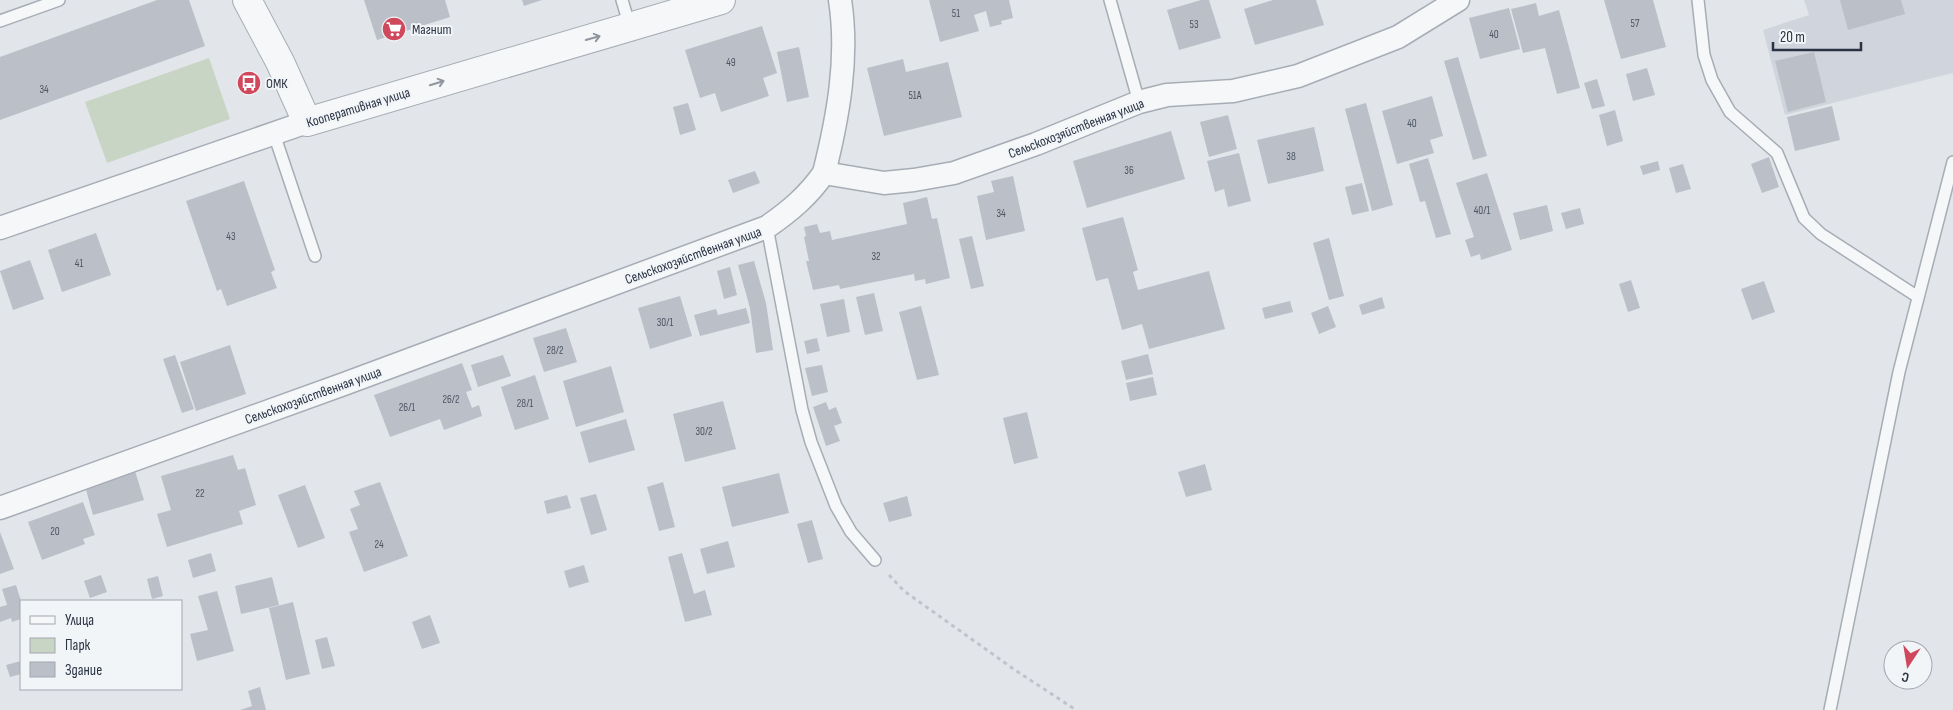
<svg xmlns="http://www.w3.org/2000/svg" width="1953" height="710" font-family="'Sofia Sans Condensed',sans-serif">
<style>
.built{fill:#d0d5dd}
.green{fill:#c8d5c4}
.building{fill:#babfc8}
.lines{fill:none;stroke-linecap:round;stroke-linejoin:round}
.service-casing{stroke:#a7adb5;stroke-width:14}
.minor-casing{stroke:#a7adb5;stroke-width:25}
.tertiary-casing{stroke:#a7adb5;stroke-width:30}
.path{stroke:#c0c4ca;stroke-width:3;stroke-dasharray:4 4;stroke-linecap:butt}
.service{stroke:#f5f7f9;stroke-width:11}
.minor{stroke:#f5f7f9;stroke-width:22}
.tertiary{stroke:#f5f7f9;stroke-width:28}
.oneway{stroke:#90959e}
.labels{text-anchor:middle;stroke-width:4;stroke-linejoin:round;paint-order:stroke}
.number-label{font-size:11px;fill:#4e5664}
.poi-label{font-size:14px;fill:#2a3343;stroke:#f2f5f8;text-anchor:start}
.street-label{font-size:14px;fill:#2a3343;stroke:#f2f5f8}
</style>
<rect width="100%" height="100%" fill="#e2e6eb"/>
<polygon class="built" points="1804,0 1953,0 1953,73 1785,115 1763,30 1809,15"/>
<polygon class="green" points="209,58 230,119 107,163 85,102"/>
<g class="building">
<polygon points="157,0 189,0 205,46 0,120 0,57"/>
<polygon points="364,0 445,0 450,17 377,40"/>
<polygon points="522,0 542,0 524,6"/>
<polygon points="929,0 1009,0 1013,18 1001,21 1002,24 990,27 986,11 974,15 979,31 940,42"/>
<polygon points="1201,0 1209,0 1221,38 1179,50 1167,10"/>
<polygon points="1273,0 1316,0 1324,25 1255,45 1244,9"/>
<polygon points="1604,0 1653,0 1666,47 1621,59"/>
<polygon points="1840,0 1901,0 1905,14 1848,30"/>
<polygon points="1536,3 1539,16 1559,10 1580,88 1557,94 1545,48 1523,53 1511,9"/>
<polygon points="1509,8 1520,49 1480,59 1469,18"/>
<polygon points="762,26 777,73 763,78 769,96 721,112 715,93 700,98 685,50"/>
<polygon points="799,47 809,97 787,102 777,52"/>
<polygon points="1814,52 1826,102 1788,112 1775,61"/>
<polygon points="1458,57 1487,156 1473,160 1444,61"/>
<polygon points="903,59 906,72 948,62 962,117 884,136 867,68"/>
<polygon points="1647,68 1655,95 1633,101 1626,74"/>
<polygon points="1597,79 1605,106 1592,109 1584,83"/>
<polygon points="1432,96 1443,136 1430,140 1434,153 1397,164 1382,111"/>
<polygon points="688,103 696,130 680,135 673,107"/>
<polygon points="1366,103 1393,205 1372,211 1345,109"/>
<polygon points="1832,106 1840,140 1795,151 1787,117"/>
<polygon points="1615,110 1623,141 1607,146 1599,115"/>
<polygon points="1228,115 1237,149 1209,157 1200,122"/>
<polygon points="1314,127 1324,171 1268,184 1257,140"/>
<polygon points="1171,131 1185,179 1087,208 1073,161"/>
<polygon points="1239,153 1251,201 1228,207 1224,189 1215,192 1207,161"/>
<polygon points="1769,157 1779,187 1762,193 1751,164"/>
<polygon points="1428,158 1451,234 1436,238 1425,201 1420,202 1409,164"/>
<polygon points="1658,161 1660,170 1643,175 1640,166"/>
<polygon points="1683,164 1691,189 1676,193 1669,168"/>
<polygon points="755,171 760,183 733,193 728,180"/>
<polygon points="1487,173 1512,250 1481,260 1480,254 1471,257 1465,240 1474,237 1456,183"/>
<polygon points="1013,176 1025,231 986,240 977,196 994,192 991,181"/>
<polygon points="244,181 275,270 271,272 277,288 227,306 221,289 217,291 186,201"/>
<polygon points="1362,183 1369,211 1352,215 1345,187"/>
<polygon points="927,197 932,219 937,218 950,278 926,284 925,279 915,281 914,274 840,289 839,285 813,290 806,261 809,261 804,237 806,236 804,227 817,224 820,233 830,231 832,240 907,224 903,203"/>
<polygon points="1547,205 1553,231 1520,240 1513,213"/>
<polygon points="1580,208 1584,224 1566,229 1561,213"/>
<polygon points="1123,217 1138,270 1133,272 1138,290 1209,271 1225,329 1149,349 1142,324 1122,330 1108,278 1096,281 1082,228"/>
<polygon points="96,233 111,275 62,292 48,250"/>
<polygon points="972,236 984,286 971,289 959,239"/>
<polygon points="1329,238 1344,296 1329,300 1313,243"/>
<polygon points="30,260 44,299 13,310 0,271"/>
<polygon points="754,261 766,303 773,350 756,353 750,308 738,265"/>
<polygon points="730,267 737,295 724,299 717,271"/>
<polygon points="1631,280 1640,308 1628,312 1619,284"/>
<polygon points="1764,281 1775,312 1752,320 1741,289"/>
<polygon points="874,293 883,331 865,335 856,297"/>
<polygon points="680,296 692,336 650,349 638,308"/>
<polygon points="1382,297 1385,308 1362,315 1359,305"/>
<polygon points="844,299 850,332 827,337 820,304"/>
<polygon points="1290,301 1293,312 1265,319 1262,308"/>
<polygon points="921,306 939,375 917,380 899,312"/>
<polygon points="1328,306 1336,327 1319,334 1311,313"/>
<polygon points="746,308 750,323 700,336 694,315 716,309 718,315"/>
<polygon points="566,328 577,362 544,372 533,338"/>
<polygon points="817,338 820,351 807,354 804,341"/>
<polygon points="230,345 246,394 196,411 180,362"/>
<polygon points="1148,354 1153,374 1126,380 1121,361"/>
<polygon points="175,355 194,409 182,413 163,359"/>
<polygon points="503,355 511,376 478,387 471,365"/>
<polygon points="462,363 472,390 466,392 472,408 479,405 482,416 444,430 440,419 390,437 374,395"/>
<polygon points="822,365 828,392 812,396 805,368"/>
<polygon points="611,366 624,412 576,427 563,381"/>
<polygon points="535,375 549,419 515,430 501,387"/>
<polygon points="1153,377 1157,395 1130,401 1126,383"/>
<polygon points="723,401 736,449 685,462 673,414"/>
<polygon points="826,402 829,410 836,407 842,423 834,426 840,441 826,446 813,407"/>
<polygon points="1027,412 1038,458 1014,464 1003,418"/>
<polygon points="626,419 635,450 589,463 580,432"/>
<polygon points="233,455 238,470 245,468 256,505 239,511 243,524 167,547 157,514 171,510 161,476"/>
<polygon points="1205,464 1212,490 1186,497 1178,472"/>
<polygon points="135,471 144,500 93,515 85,486"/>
<polygon points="779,473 789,513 732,527 722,487"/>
<polygon points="380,482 408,556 364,572 349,532 358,529 350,509 360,505 354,491"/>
<polygon points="663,482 675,527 659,531 647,487"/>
<polygon points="305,485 325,538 298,548 278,495"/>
<polygon points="596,494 607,530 591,535 580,498"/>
<polygon points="567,495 571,508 547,514 544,501"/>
<polygon points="907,496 912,516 889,522 883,503"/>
<polygon points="83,502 95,535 83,539 85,544 42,560 28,522"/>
<polygon points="812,520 823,559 808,563 797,524"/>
<polygon points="0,532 14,569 0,574"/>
<polygon points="728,541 735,567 707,574 700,549"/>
<polygon points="211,553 216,571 193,578 188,560"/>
<polygon points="682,553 694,594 705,590 712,615 685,622 668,557"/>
<polygon points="584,565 589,582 569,588 564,571"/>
<polygon points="101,575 107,592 90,598 84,581"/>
<polygon points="158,576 163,596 152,599 147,579"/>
<polygon points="272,577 279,605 241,614 235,586"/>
<polygon points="16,585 21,601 21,619 12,622 11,618 0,622 0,607 7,605 2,589"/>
<polygon points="217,591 234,651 197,661 190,634 208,630 198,596"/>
<polygon points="293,602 310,674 286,680 269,608"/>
<polygon points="430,615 440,643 422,649 412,622"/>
<polygon points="327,637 335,666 322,669 315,640"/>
<polygon points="21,661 21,674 10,677 6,665"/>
<polygon points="260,687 266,710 240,710 252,706 248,691"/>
</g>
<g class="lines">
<g class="service-casing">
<g id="service">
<polyline points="622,0 630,27"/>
<polyline points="1110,0 1139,102"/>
<polyline points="1698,0 1704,55 1712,80 1730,112 1777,153 1804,218 1821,234 1918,297"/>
<polyline points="0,21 59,0"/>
<polyline points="274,134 315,256"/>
<polyline points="767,227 802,410 811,442 836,506 851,532 875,560"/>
<polyline points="1830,710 1899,372 1953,162"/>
</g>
</g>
<g class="minor-casing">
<g id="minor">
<path d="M824 173C838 117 849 58 840 0"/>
<polyline points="0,228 307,122"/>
<path d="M0 508 344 384 767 227C790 211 808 196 824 173L884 183 914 180 954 173 1036 144 1139 102 1167 95 1233 91 1298 76 1398 37 1458 0"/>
</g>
</g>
<g class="tertiary-casing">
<polyline id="tertiary" points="247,0 280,62 307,122 721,0"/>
</g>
<polyline class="path" points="889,575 904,591 1015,670 1076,710"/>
<use href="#service" class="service"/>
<use href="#minor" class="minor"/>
<use href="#tertiary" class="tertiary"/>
</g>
<defs><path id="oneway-shaft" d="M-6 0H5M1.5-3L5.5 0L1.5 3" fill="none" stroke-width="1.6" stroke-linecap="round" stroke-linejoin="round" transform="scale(1.25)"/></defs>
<g class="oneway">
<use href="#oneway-shaft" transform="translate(593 38) rotate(-16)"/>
<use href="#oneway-shaft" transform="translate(437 83) rotate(-17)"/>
</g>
<defs>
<g id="supermarket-disc" transform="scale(1.25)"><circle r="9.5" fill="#cf485b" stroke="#f2f5f8"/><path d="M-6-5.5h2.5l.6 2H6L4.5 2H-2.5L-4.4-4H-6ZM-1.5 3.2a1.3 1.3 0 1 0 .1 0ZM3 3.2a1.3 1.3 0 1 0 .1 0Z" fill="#fff"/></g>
<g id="bus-disc" transform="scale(1.25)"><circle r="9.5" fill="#cf485b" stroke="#f2f5f8"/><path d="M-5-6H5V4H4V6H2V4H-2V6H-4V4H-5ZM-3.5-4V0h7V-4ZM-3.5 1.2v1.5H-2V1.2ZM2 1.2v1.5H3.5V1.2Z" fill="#fff"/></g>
</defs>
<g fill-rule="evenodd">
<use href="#supermarket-disc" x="394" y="29"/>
<use href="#bus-disc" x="249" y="83"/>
</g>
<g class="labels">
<g class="number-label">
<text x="956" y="17">51</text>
<text x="1635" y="27">57</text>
<text x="1194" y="28">53</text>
<text x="1494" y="38">40</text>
<text x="731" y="66">49</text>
<text x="44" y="93">34</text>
<text x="915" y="99">51А</text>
<text x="1412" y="127">40</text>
<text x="1291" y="160">38</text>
<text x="1129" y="174">36</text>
<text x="1482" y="214">40/1</text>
<text x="1001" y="217">34</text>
<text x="231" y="240">43</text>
<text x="876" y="260">32</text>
<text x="79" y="267">41</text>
<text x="665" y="326">30/1</text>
<text x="555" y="354">28/2</text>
<text x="451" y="403">26/2</text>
<text x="525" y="407">28/1</text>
<text x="407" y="411">26/1</text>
<text x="704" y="435">30/2</text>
<text x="200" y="497">22</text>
<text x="55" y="535">20</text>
<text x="379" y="548">24</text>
</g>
<g class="poi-label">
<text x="412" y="34">Магнит</text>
<text x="266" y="88">ОМК</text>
</g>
<g class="street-label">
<text transform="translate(358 107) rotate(-17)" y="5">Кооперативная улица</text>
<text transform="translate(1076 128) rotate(-21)" y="5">Сельскохозяйственная улица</text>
<text transform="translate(693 255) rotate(-20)" y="5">Сельскохозяйственная улица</text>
<text transform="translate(313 395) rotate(-20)" y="5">Сельскохозяйственная улица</text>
</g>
</g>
<rect x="20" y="600" width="162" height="90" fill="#f2f5f8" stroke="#a2a7b0"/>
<rect x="30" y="616" width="25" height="8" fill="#f5f7f9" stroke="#a2a7b0"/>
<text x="65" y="625" font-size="15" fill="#2a3343">Улица</text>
<rect x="30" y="638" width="25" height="15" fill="#c8d5c4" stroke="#a2a7b0"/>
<text x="65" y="650" font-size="15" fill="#2a3343">Парк</text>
<rect x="30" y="662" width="25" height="15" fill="#babfc8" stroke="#a2a7b0"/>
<text x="65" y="675" font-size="15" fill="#2a3343">Здание</text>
<g transform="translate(1908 665) rotate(192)"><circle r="24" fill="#f2f5f8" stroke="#a2a7b0"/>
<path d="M0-4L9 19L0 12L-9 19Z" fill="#cf485b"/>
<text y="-8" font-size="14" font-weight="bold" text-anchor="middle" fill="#2a3343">С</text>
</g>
<path d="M1773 42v8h88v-8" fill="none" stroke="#2a3343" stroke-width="2.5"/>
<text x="1780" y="42" font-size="15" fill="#2a3343" stroke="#f2f5f8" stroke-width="4" paint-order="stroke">20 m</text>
</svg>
